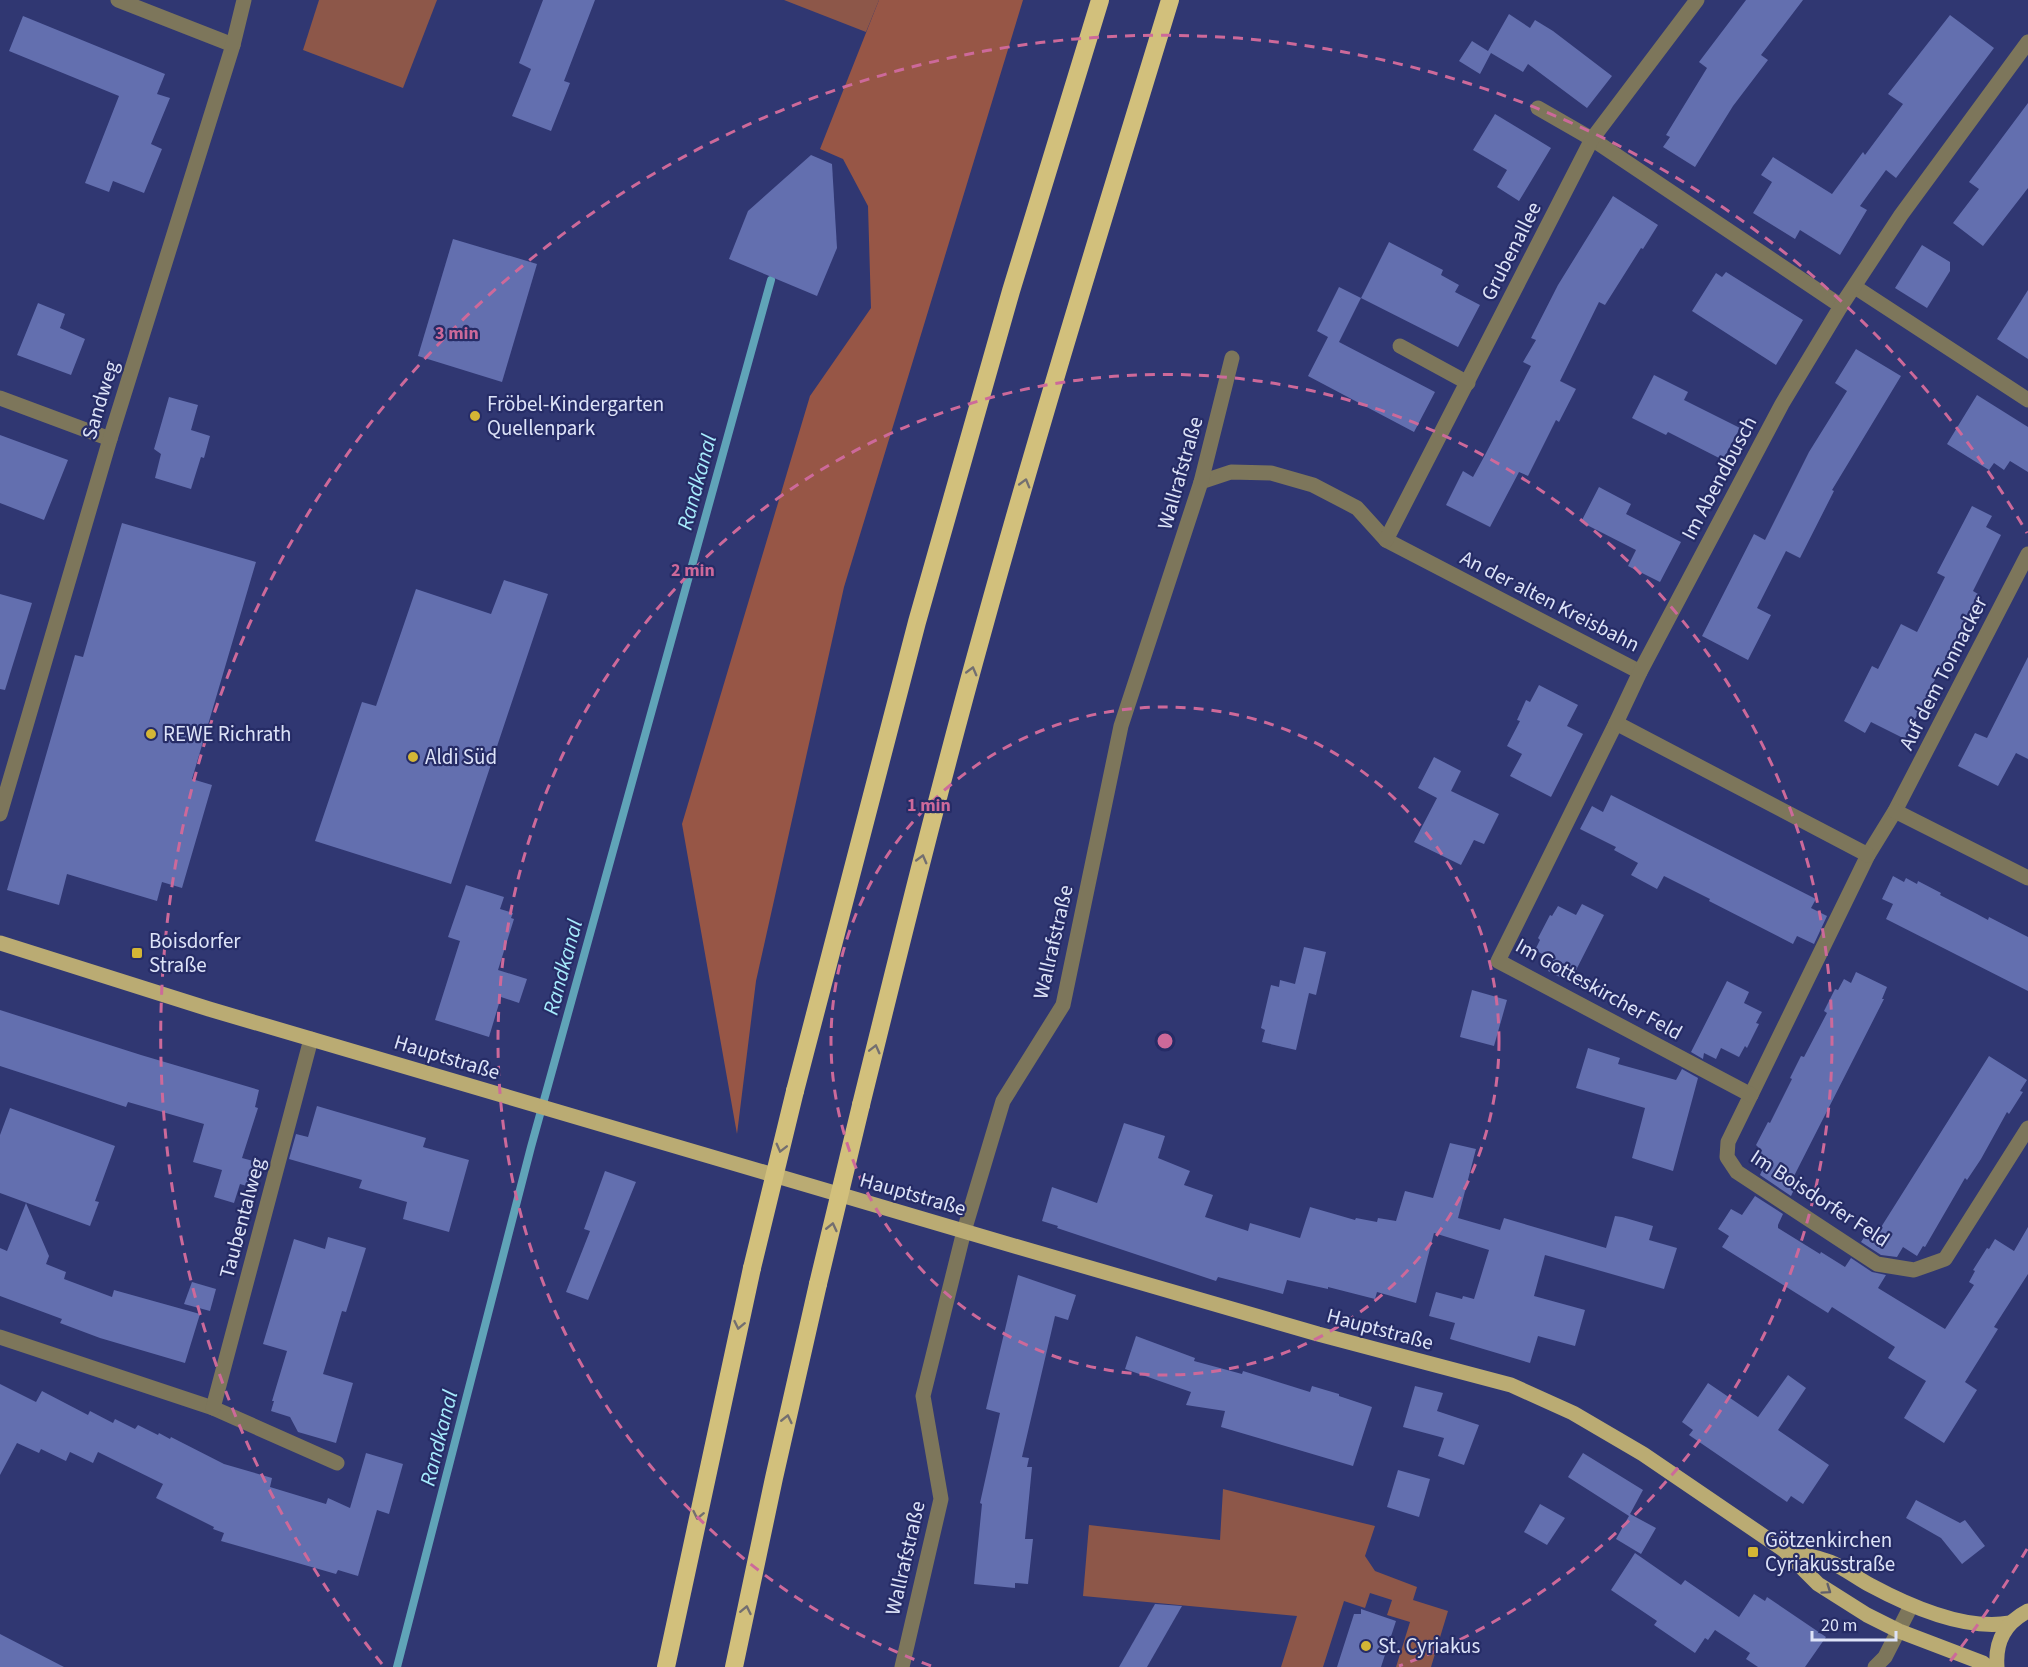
<svg xmlns="http://www.w3.org/2000/svg" width="2028" height="1667" font-family="'Source Sans 3',sans-serif">
<style>
.green{fill:#8d5749}
.forest{fill:#975646}
.lines{fill:none;stroke-linecap:round;stroke-linejoin:round}
.stream{stroke:#60a4b8;stroke-width:8}
.building{fill:#636faf}
.minor{stroke:#7d765b;stroke-width:15}
.major{stroke:#baab73;stroke-width:15}
.highway{stroke:#d2c07c;stroke-width:18}
.highway-bridge{stroke:#d2c07c;stroke-width:18}
.oneway{stroke:#736f70}
.oneway2{stroke:#615f6b}
.ring{fill:none;stroke:#cd699a;stroke-width:3;stroke-dasharray:10 8}
.poi-dot{fill:#d4b635;stroke:#262c66;stroke-width:2}
.labels{text-anchor:middle;stroke-width:4.5;stroke-linejoin:round;paint-order:stroke}
.street-label{font-size:21px;fill:#dde3f8;stroke:#262c66}
.poi-label{font-size:21px;fill:#dde3f8;stroke:#262c66;text-anchor:start}
.water-label{font-size:22px;font-style:italic;fill:#a7ecfd;stroke:#262c66}
.centre{fill:#cd699a;stroke:#262c66;stroke-width:3}
.ring-label{font-size:18px;text-anchor:middle;font-weight:bold;fill:#cd699a;stroke:#262c66;stroke-width:4.5;stroke-linejoin:round;paint-order:stroke}
</style>
<rect width="100%" height="100%" fill="#303772"/>
<g class="green">
<polygon points="319,0 437,0 403,88 303,50"/>
<polygon points="784,0 879,0 866,32"/>
<polygon points="1223,1489 1375,1526 1365,1556 1375,1571 1417,1587 1413,1600 1448,1611 1431,1667 1396,1667 1410,1622 1387,1615 1392,1600 1370,1593 1365,1608 1344,1601 1323,1667 1281,1667 1297,1616 1083,1596 1089,1525 1220,1540"/>
</g>
<polygon class="forest" points="879,0 1023,0 844,587 756,981 737,1134 682,824 810,396 871,308 868,206 843,159 820,149"/>
<g class="lines">
<polyline class="stream" points="397,1667 531,1147 771,280"/>
</g>
<g class="building">
<polygon points="543,0 595,0 564,81 570,83 551,131 512,116 531,69 519,63"/>
<polygon points="1746,0 1803,0 1761,55 1768,60 1733,106 1695,167 1663,147 1670,137 1666,135 1707,68 1699,62"/>
<polygon points="1509,14 1530,28 1535,20 1553,31 1612,76 1587,108 1528,64 1523,72 1491,53 1480,74 1459,61 1472,41 1488,51"/>
<polygon points="1950,15 1994,48 1896,178 1886,170 1860,206 1867,210 1840,255 1800,230 1795,239 1753,213 1772,182 1761,175 1773,157 1832,194 1863,152 1865,155 1903,104 1888,94"/>
<polygon points="23,16 165,74 157,94 170,98 151,144 162,149 144,193 113,181 109,192 85,183 119,96 9,51"/>
<polygon points="2028,103 2028,188 1983,246 1953,223 1979,189 1969,182"/>
<polygon points="1495,114 1551,148 1519,201 1497,187 1507,170 1473,150"/>
<polygon points="811,155 832,164 837,248 817,296 729,259 748,211"/>
<polygon points="1613,196 1658,225 1643,249 1641,248 1605,305 1599,302 1560,381 1576,389 1559,422 1556,420 1528,476 1519,472 1490,527 1446,505 1463,471 1473,477 1485,455 1531,366 1523,362 1536,340 1531,338 1558,285"/>
<polygon points="453,239 537,264 502,382 418,356"/>
<polygon points="1389,242 1443,270 1441,275 1459,285 1455,292 1480,305 1458,347 1361,298"/>
<polygon points="1922,245 1950,262 1950,271 1927,308 1895,288"/>
<polygon points="1726,272 1803,320 1776,365 1692,311 1716,273 1722,277"/>
<polygon points="1339,287 1361,298 1339,342 1435,392 1414,432 1308,376 1328,337 1317,331"/>
<polygon points="2028,290 2028,359 1997,339"/>
<polygon points="38,303 65,314 60,328 85,339 71,375 17,355"/>
<polygon points="1856,349 1901,376 1832,490 1834,491 1800,558 1786,551 1757,608 1771,615 1748,660 1702,636 1754,534 1765,540 1809,452 1847,391 1835,383"/>
<polygon points="1654,375 1688,392 1684,400 1740,428 1723,460 1668,432 1666,435 1632,418"/>
<polygon points="1977,395 2028,427 2028,472 2010,461 2004,470 1994,463 1989,470 1947,444"/>
<polygon points="169,397 198,405 191,430 210,436 204,458 201,457 191,489 155,478 161,454 154,449"/>
<polygon points="0,435 68,460 44,520 0,503"/>
<polygon points="1599,487 1631,504 1626,514 1681,542 1660,582 1628,566 1636,550 1581,522"/>
<polygon points="1972,506 1992,516 1986,527 2001,535 1973,591 1978,594 1905,739 1871,722 1865,733 1844,721 1872,666 1878,669 1901,624 1917,632 1945,577 1937,573"/>
<polygon points="122,523 256,562 192,779 212,785 182,888 162,882 157,901 67,874 59,905 7,890 75,655 83,657"/>
<polygon points="504,580 548,594 451,884 315,841 362,702 376,706 416,589 491,614"/>
<polygon points="0,594 32,603 5,690 0,689"/>
<polygon points="2028,657 2028,759 2016,753 1998,786 1958,766 1975,733 1987,738"/>
<polygon points="1539,685 1578,705 1567,726 1583,734 1551,797 1510,776 1522,754 1507,746 1520,721 1517,720 1526,700 1530,702"/>
<polygon points="1434,757 1461,771 1451,791 1499,814 1484,844 1474,840 1461,865 1414,842 1437,798 1418,788"/>
<polygon points="1611,795 1816,899 1811,908 1827,916 1814,944 1797,936 1793,944 1709,901 1710,899 1664,876 1657,889 1631,875 1638,863 1614,850 1616,847 1580,829 1592,806 1603,812"/>
<polygon points="1893,876 1904,882 1906,878 1917,884 1918,881 1941,893 1940,895 1977,914 1988,920 1989,917 2028,937 2028,991 1886,919 1893,904 1882,899"/>
<polygon points="466,885 504,897 500,909 513,913 511,918 514,919 498,970 527,979 519,1003 501,997 489,1037 435,1020 460,941 448,937"/>
<polygon points="1582,904 1604,915 1570,982 1548,971 1553,960 1535,950 1540,940 1538,938 1550,915 1552,916 1558,906 1576,915"/>
<polygon points="1304,947 1326,952 1316,995 1309,993 1296,1050 1262,1042 1265,1030 1261,1028 1271,985 1279,987 1280,980 1295,984"/>
<polygon points="1856,972 1887,987 1882,999 1884,999 1793,1178 1798,1181 1791,1196 1760,1175 1765,1164 1752,1157 1758,1147 1756,1145 1768,1122 1770,1123 1792,1079 1790,1078 1801,1056 1804,1057 1827,1013 1824,1011 1835,989 1838,990 1844,979 1851,983"/>
<polygon points="1727,981 1749,992 1744,1003 1762,1012 1756,1023 1759,1024 1747,1048 1745,1046 1739,1057 1721,1048 1716,1059 1704,1053 1703,1059 1691,1052"/>
<polygon points="1472,990 1507,1000 1494,1046 1460,1037"/>
<polygon points="0,1010 141,1055 259,1090 255,1107 258,1108 242,1158 257,1162 250,1187 240,1184 234,1203 214,1197 222,1170 193,1162 204,1124 128,1102 126,1107 0,1066"/>
<polygon points="1588,1048 1620,1058 1618,1064 1676,1080 1682,1069 1698,1078 1673,1171 1632,1158 1645,1108 1576,1088"/>
<polygon points="1989,1056 2027,1080 2020,1091 2023,1092 2009,1114 2007,1112 1981,1159 1967,1180 1965,1178 1925,1247 1923,1246 1917,1256 1903,1247 1897,1257 1881,1255 1861,1242 1871,1227 1878,1232"/>
<polygon points="317,1106 426,1138 423,1147 469,1160 449,1232 403,1219 407,1202 359,1188 362,1180 289,1159 296,1134 308,1137"/>
<polygon points="10,1108 115,1146 95,1201 99,1202 90,1226 0,1193 0,1135"/>
<polygon points="1124,1123 1165,1136 1158,1158 1190,1171 1184,1185 1213,1195 1205,1217 1248,1231 1250,1223 1300,1238 1310,1207 1355,1220 1356,1218 1377,1222 1378,1218 1396,1221 1405,1191 1433,1198 1450,1143 1476,1149 1458,1218 1500,1230 1504,1218 1606,1248 1615,1216 1622,1217 1653,1226 1649,1240 1677,1248 1664,1289 1545,1255 1534,1296 1585,1310 1575,1346 1538,1336 1530,1363 1450,1339 1455,1323 1429,1316 1436,1292 1462,1299 1463,1296 1474,1299 1489,1250 1434,1233 1416,1303 1377,1292 1375,1299 1328,1287 1328,1289 1287,1280 1283,1294 1218,1277 1216,1281 1057,1228 1058,1226 1042,1221 1052,1187 1097,1203"/>
<polygon points="605,1171 636,1182 588,1300 566,1292 590,1231 584,1229"/>
<polygon points="1755,1196 1783,1214 1778,1225 1778,1228 1820,1254 1821,1252 1845,1267 1851,1258 1872,1272 1886,1275 1878,1288 1945,1329 1974,1285 1969,1282 1975,1271 1973,1270 1987,1248 1989,1249 1995,1239 2014,1251 2028,1227 2028,1274 1994,1327 1998,1329 1965,1382 1977,1390 1944,1443 1904,1418 1926,1381 1888,1358 1895,1347 1832,1307 1828,1313 1722,1247 1729,1236 1718,1229 1731,1209 1742,1215"/>
<polygon points="26,1203 49,1256 46,1264 66,1272 64,1279 112,1297 114,1290 200,1314 185,1363 100,1338 60,1323 62,1319 0,1296 0,1248 7,1251"/>
<polygon points="328,1237 366,1248 346,1312 342,1311 323,1374 353,1383 336,1443 298,1432 290,1417 271,1411 274,1401 272,1401 287,1351 263,1344 294,1239 325,1249"/>
<polygon points="1018,1275 1076,1295 1068,1320 1055,1316 1022,1457 1029,1458 1027,1467 1032,1467 1025,1539 1033,1539 1028,1584 1015,1583 1015,1588 974,1584 982,1504 980,1503 1000,1413 986,1409"/>
<polygon points="192,1282 216,1289 210,1311 184,1304"/>
<polygon points="1136,1336 1195,1358 1194,1361 1242,1374 1243,1371 1310,1392 1312,1386 1339,1394 1339,1396 1372,1407 1353,1466 1221,1427 1225,1411 1186,1405 1191,1392 1125,1369"/>
<polygon points="1788,1375 1806,1388 1778,1430 1829,1465 1803,1504 1791,1496 1787,1502 1689,1435 1693,1430 1682,1422 1708,1383 1758,1417"/>
<polygon points="0,1384 36,1402 42,1391 88,1415 90,1411 113,1423 115,1419 135,1429 138,1425 158,1435 159,1433 170,1439 171,1437 224,1464 272,1478 270,1487 326,1504 328,1498 350,1508 366,1453 403,1464 389,1514 377,1510 358,1576 338,1570 336,1574 221,1541 224,1533 213,1529 214,1527 156,1498 163,1484 98,1452 93,1463 70,1452 66,1461 41,1449 39,1453 17,1443 0,1475"/>
<polygon points="1415,1386 1443,1393 1437,1411 1479,1425 1464,1465 1438,1456 1444,1438 1403,1427"/>
<polygon points="1583,1453 1643,1490 1630,1514 1656,1528 1641,1554 1616,1539 1629,1516 1568,1477"/>
<polygon points="1398,1470 1430,1479 1419,1517 1387,1507"/>
<polygon points="1916,1500 1960,1523 1965,1520 1985,1546 1962,1564 1941,1538 1906,1518"/>
<polygon points="1540,1504 1565,1518 1547,1545 1524,1532"/>
<polygon points="1635,1553 1681,1585 1685,1580 1739,1617 1754,1594 1765,1601 1767,1597 1826,1637 1805,1667 1758,1667 1746,1659 1750,1653 1715,1630 1708,1640 1705,1638 1695,1653 1654,1625 1657,1621 1611,1590"/>
<polygon points="1155,1604 1182,1606 1147,1667 1119,1667"/>
<polygon points="1361,1609 1396,1621 1381,1667 1337,1667 1354,1614 1361,1614"/>
<polygon points="0,1634 64,1667 0,1667"/>
</g>
<g class="lines">
<g class="minor">
<polyline points="118,0 233,45"/>
<polyline points="1538,108 1592,139 1841,306"/>
<polyline points="1855,287 2028,400"/>
<polyline points="1400,346 1468,383"/>
<polyline points="0,398 110,439"/>
<polyline points="1201,482 1231,472 1271,473 1313,485 1357,508 1386,540 1640,672"/>
<polyline points="1386,540 1592,139 1697,0"/>
<polyline points="2028,554 1895,811 1868,855 1728,1142 1727,1157 1737,1172 1877,1264 1914,1270 1945,1259 2028,1128"/>
<polyline points="1616,723 1498,961 1751,1095"/>
<polyline points="1895,811 2028,878"/>
<polyline points="0,814 110,439 233,45 244,0"/>
<polyline points="1868,855 1616,723 1640,672 1782,404 1841,306 1901,215 2028,42"/>
<polyline points="0,1337 213,1408 337,1463"/>
<polyline points="213,1408 311,1039"/>
<polyline points="902,1667 941,1499 923,1396 964,1231 1003,1101 1063,1005 1121,726 1201,482 1232,358"/>
<polyline points="1875,1667 1885,1657 1911,1606"/>
</g>
<g class="major">
<polyline points="0,943 209,1009 1018,1247 1318,1334 1511,1385 1573,1413 1643,1454 1784,1550 1818,1584 1867,1615 1899,1631 1983,1663 1988,1667"/>
<path d="M1785 1551C1800 1554 1816 1557 1830 1562 1843 1567 1857 1578 1870 1585 1909 1606 1965 1631 2010 1623"/>
<path d="M1997 1667C1995 1641 2005 1623 2028 1611"/>
</g>
<g class="highway">
<polyline points="795,1091 917,622 1011,291 1100,0"/>
<path d="M861 1105C900 947 939 788 983 630 1041 419 1106 210 1170 0"/>
<polyline points="666,1667 752,1268"/>
<polyline points="734,1667 774,1478 818,1284"/>
</g>
<g class="highway-bridge">
<polyline points="752,1268 795,1091"/>
<polyline points="818,1284 861,1105"/>
</g>
</g>
<defs><path id="oneway-chevron" d="M-2-3.5L2.5 0L-2 3.5" fill="none" stroke-width="1.6" stroke-linecap="round" stroke-linejoin="round" transform="scale(1.5)"/></defs>
<g class="oneway">
<use href="#oneway-chevron" transform="translate(1025 483) rotate(-74)"/>
<use href="#oneway-chevron" transform="translate(972 671) rotate(-75)"/>
<use href="#oneway-chevron" transform="translate(922 859) rotate(-75)"/>
<use href="#oneway-chevron" transform="translate(875 1049) rotate(-76)"/>
<use href="#oneway-chevron" transform="translate(781 1148) rotate(104)"/>
<use href="#oneway-chevron" transform="translate(832 1227) rotate(-77)"/>
<use href="#oneway-chevron" transform="translate(739 1325) rotate(102)"/>
<use href="#oneway-chevron" transform="translate(787 1419) rotate(-77)"/>
<use href="#oneway-chevron" transform="translate(698 1515) rotate(102)"/>
<use href="#oneway-chevron" transform="translate(746 1610) rotate(-78)"/>
</g>
<use class="oneway2" href="#oneway-chevron" transform="translate(1827 1590) rotate(35)"/>
<g class="ring">
<circle cx="1165" cy="1041" r="334"/>
<path d="M931 1666A667 667 0 1 1 1399 1666"/>
<path d="M2027 1549A1001 1001 0 0 1 1948 1664M382 1664A1001 1001 0 1 1 2027 533"/>
</g>
<g class="poi-dot">
<circle cx="475" cy="416" r="6"/>
<circle cx="151" cy="734" r="6"/>
<circle cx="413" cy="757" r="6"/>
<rect x="131" y="947" width="12" height="12" rx="3"/>
<rect x="1747" y="1546" width="12" height="12" rx="3"/>
<circle cx="1366" cy="1646" r="6"/>
</g>
<g class="labels">
<g class="street-label">
<text transform="translate(1511 251) rotate(-63)" y="7">Grubenallee</text>
<text transform="translate(100 400) rotate(-73)" y="7">Sandweg</text>
<text transform="translate(1180 473) rotate(-74)" y="7">Wallrafstraße</text>
<text transform="translate(1719 478) rotate(-62)" y="7">Im Abendbusch</text>
<text transform="translate(1550 601) rotate(27)" y="7">An der alten Kreisbahn</text>
<text transform="translate(1943 673) rotate(-63)" y="7">Auf dem Tonnacker</text>
<text transform="translate(1053 942) rotate(-77)" y="7">Wallrafstraße</text>
<text transform="translate(1599 989) rotate(29)" y="7">Im Gotteskircher Feld</text>
<text transform="translate(447 1057) rotate(17)" y="7">Hauptstraße</text>
<text transform="translate(913 1194) rotate(16)" y="7">Hauptstraße</text>
<text transform="translate(1820 1198) rotate(33)" y="7">Im Boisdorfer Feld</text>
<text transform="translate(242 1218) rotate(-75)" y="7">Taubentalweg</text>
<text transform="translate(1380 1329) rotate(15)" y="7">Hauptstraße</text>
<text transform="translate(905 1558) rotate(-77)" y="7">Wallrafstraße</text>
</g>
<g class="poi-label">
<text x="487" y="411">Fröbel-Kindergarten<tspan x="487" dy="24">Quellenpark</tspan></text>
<text x="163" y="741">REWE Richrath</text>
<text x="425" y="764">Aldi Süd</text>
<text x="149" y="948">Boisdorfer<tspan x="149" dy="24">Straße</tspan></text>
<text x="1765" y="1547">Götzenkirchen<tspan x="1765" dy="24">Cyriakusstraße</tspan></text>
<text x="1378" y="1653">St. Cyriakus</text>
</g>
<g class="water-label">
<text transform="translate(696 482) rotate(-75)" y="8">Randkanal</text>
<text transform="translate(562 967) rotate(-75)" y="8">Randkanal</text>
<text transform="translate(438 1438) rotate(-76)" y="8">Randkanal</text>
</g>
</g>
<circle cx="1165" cy="1041" r="9" class="centre"/>
<g class="ring-label">
<text x="457" y="339">3 min</text>
<text x="693" y="576">2 min</text>
<text x="929" y="811">1 min</text>
</g>
<path d="M1812 1631v9h84v-9" fill="none" stroke="#dde3f8" stroke-width="3"/>
<text x="1821" y="1631" font-size="18" fill="#dde3f8" stroke="#262c66" stroke-width="4.5" paint-order="stroke">20 m</text>
</svg>
